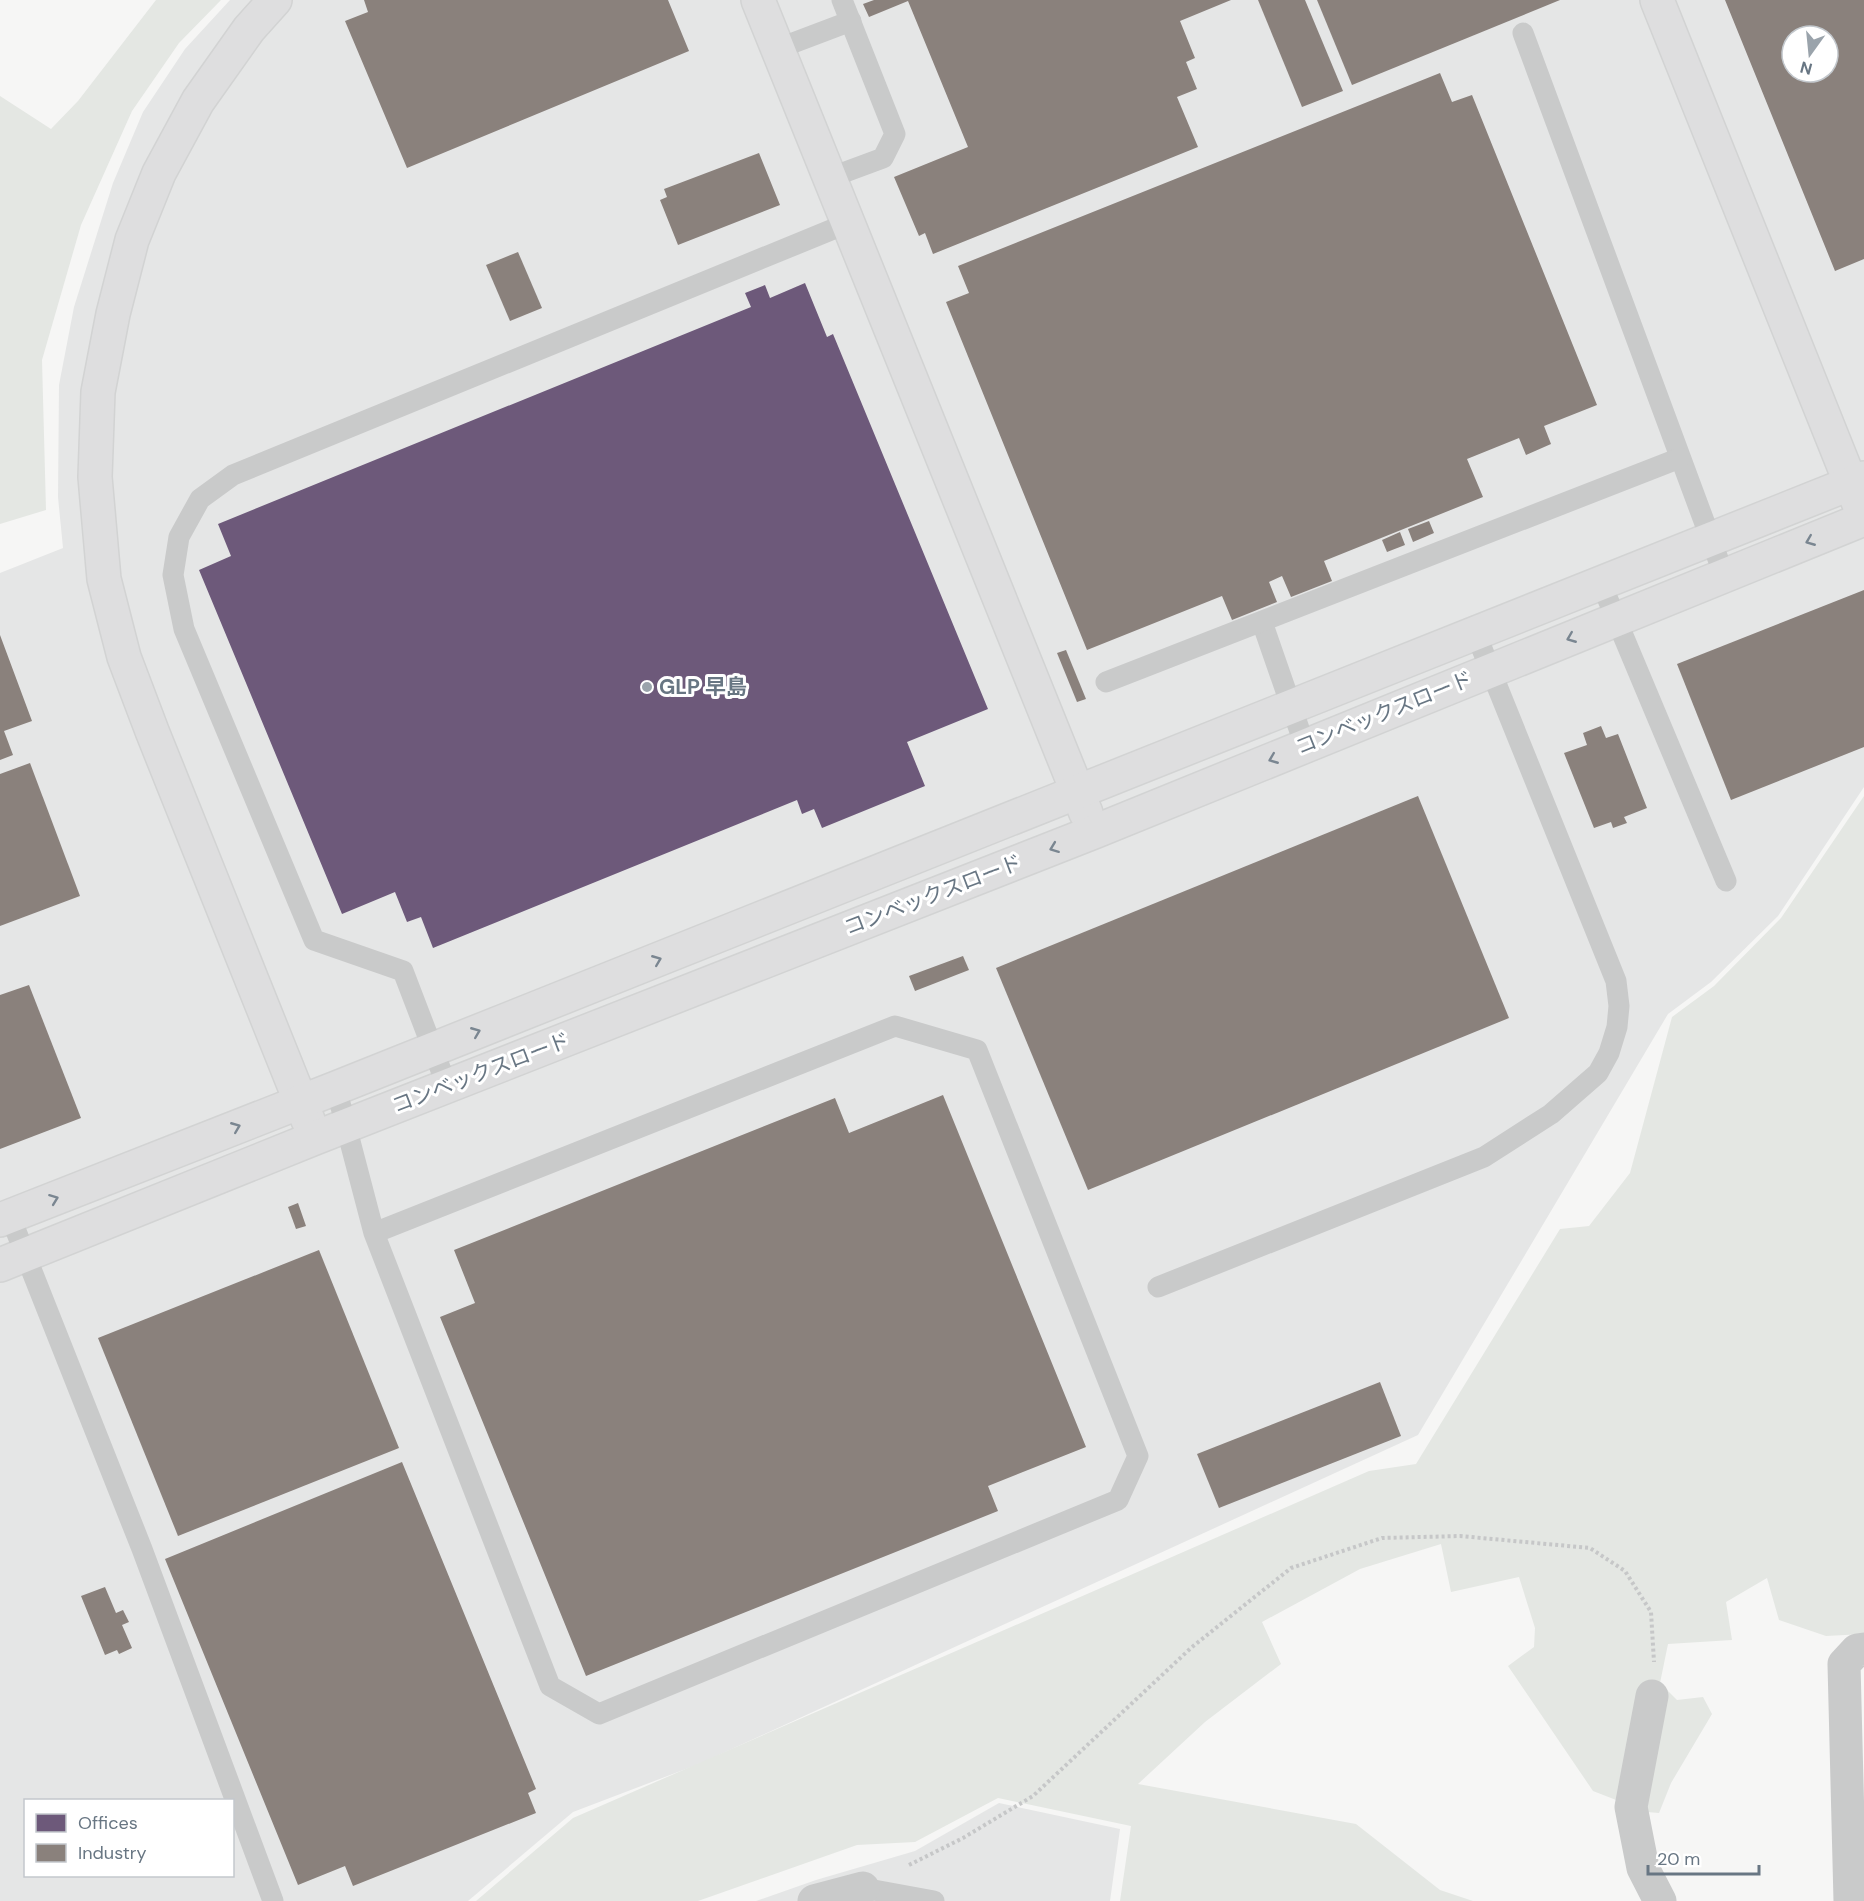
<svg xmlns="http://www.w3.org/2000/svg" width="1864" height="1901" font-family="'DM Sans','Noto Sans JP',sans-serif">
<style>
.built{fill:#e5e6e6;fill-rule:evenodd}
.green{fill:#e4e7e3}
.offices{fill:#6d597a}
.industry{fill:#8a817c;fill-rule:evenodd}
.lines{fill:none;stroke-linecap:round;stroke-linejoin:round}
.secondary-casing{stroke:#d2d3d3;stroke-width:36}
.path{stroke:#c6c7c8;stroke-width:4;stroke-dasharray:3 3;stroke-linecap:butt}
.lane{stroke:#c9caca;stroke-width:21}
.street{stroke:#c9caca;stroke-width:33}
.secondary{stroke:#dededf;stroke-width:33}
.oneway{stroke:#7a8691}
.poi-dot{fill:#9aa3ab;stroke:#fff;stroke-width:2}
.labels{text-anchor:middle;stroke-width:6;stroke-linejoin:round;paint-order:stroke}
.poi-label{font-size:21px;font-weight:bold;fill:#687683;stroke:#fff;text-anchor:start}
.street-label{font-size:21px;fill:#687683;stroke:#fff}
</style>
<rect width="100%" height="100%" fill="#f6f6f5"/>
<g class="built">
<path d="M230 0H1864V787L1778 916 1711 982 1668 1014 1418 1435 699 1764 573 1812 468 1901H0V573L63 548 58 497 59 385 74 307 113 183 143 112 185 49ZM1792 36H1828V72H1792ZM26 1800H232V1876H26Z"/>
<polygon points="999,1803 1120,1829 1110,1901 756,1901 816,1880 915,1851"/>
</g>
<g class="green">
<polygon points="156,0 221,0 179,43 132,111 81,225 42,360 46,510 0,524 0,96 51,129 78,101"/>
<polygon points="1864,796 1864,1634 1826,1636 1779,1620 1767,1578 1726,1602 1732,1640 1668,1644 1660,1683 1677,1700 1703,1697 1712,1714 1671,1783 1659,1813 1647,1812 1593,1791 1508,1666 1534,1647 1535,1628 1519,1577 1451,1592 1441,1544 1360,1569 1262,1622 1281,1664 1205,1722 1138,1784 1356,1824 1440,1890 1473,1901 1120,1901 1131,1826 998,1798 915,1842 857,1845 698,1901 476,1901 573,1818 1369,1471 1416,1464 1560,1229 1589,1226 1630,1173 1672,1017 1714,986 1781,918"/>
</g>
<polygon class="offices" points="805,283 827,337 833,334 988,709 907,742 925,786 822,828 814,809 802,814 797,800 433,948 421,917 407,922 395,892 342,914 199,570 231,556 218,524 751,307 745,293 765,285 770,298"/>
<g class="industry">
<polygon points="364,0 668,0 689,51 407,168 345,21 368,12"/>
<polygon points="874,0 1231,0 1180,21 1195,58 1186,62 1197,89 1177,97 1198,147 933,254 925,233 919,236 894,177 968,147 908,1 869,17 863,4"/>
<polygon points="1258,0 1305,0 1343,91 1302,107"/>
<polygon points="1317,0 1560,0 1352,85"/>
<path d="M1725 0H1864V259L1835 271ZM1792 36H1828V72H1792Z"/>
<polygon points="1440,73 1452,102 1472,95 1597,405 1544,426 1551,444 1526,455 1519,438 1467,459 1483,497 1324,561 1332,581 1291,597 1282,576 1269,582 1277,602 1232,620 1222,596 1087,650 946,302 969,293 958,266"/>
<polygon points="759,153 780,205 678,245 660,200 667,197 664,189"/>
<polygon points="518,252 542,308 510,321 486,265"/>
<polygon points="1429,521 1434,533 1413,542 1408,529"/>
<polygon points="1400,532 1405,545 1387,552 1382,540"/>
<polygon points="1864,590 1864,747 1731,800 1677,664"/>
<polygon points="0,635 32,721 4,731 13,755 0,760"/>
<polygon points="1066,650 1086,699 1077,702 1057,653"/>
<polygon points="1601,726 1606,738 1618,734 1647,808 1624,817 1627,823 1613,828 1611,822 1594,828 1564,753 1587,745 1583,733"/>
<polygon points="30,763 80,896 0,926 0,774"/>
<polygon points="1418,796 1509,1018 1088,1190 996,968"/>
<polygon points="963,956 969,970 915,991 909,976"/>
<polygon points="29,985 81,1118 0,1149 0,995"/>
<polygon points="943,1095 1086,1447 988,1486 998,1511 586,1676 440,1317 475,1303 454,1250 835,1098 849,1133"/>
<polygon points="298,1203 306,1226 296,1229 288,1207"/>
<polygon points="319,1250 399,1448 178,1536 98,1338"/>
<polygon points="1380,1382 1401,1436 1219,1508 1197,1454"/>
<polygon points="402,1462 536,1789 528,1793 536,1813 353,1886 345,1866 298,1885 165,1559"/>
<polygon points="105,1587 116,1613 123,1610 129,1622 122,1625 132,1648 119,1654 117,1650 105,1655 81,1596"/>
</g>
<g class="lines">
<g class="secondary-casing">
<g id="secondary">
<polyline points="275,0 249,29 198,101 159,173 132,240 113,314 98,392 95,477 104,579 124,657 152,731 308,1120"/>
<polyline points="758,0 1086,813"/>
<polyline points="1657,0 1859,504"/>
<polyline points="0,1220 336,1088 1864,478"/>
<polyline points="0,1265 315,1138 1094,832 1864,519"/>
</g>
</g>
<polyline class="path" points="909,1865 963,1838 1033,1796 1192,1647 1291,1568 1382,1538 1460,1536 1590,1548 1625,1571 1651,1612 1654,1662"/>
<g class="lane">
<polyline points="1523,33 1724,575"/>
<polyline points="777,49 851,21"/>
<polyline points="829,178 883,158 895,134 842,0"/>
<polyline points="1601,583 1726,881"/>
<polyline points="1262,622 1305,746"/>
<polyline points="1106,682 1680,458"/>
<polyline points="447,1086 403,971 314,940 184,629 173,575 179,537 200,499 233,475 848,223"/>
<polyline points="336,1088 374,1233 895,1026 977,1050 1138,1456 1118,1500 599,1714 550,1686 374,1233"/>
<polyline points="10,1216 142,1549 273,1901"/>
<polyline points="1158,1287 1484,1157 1551,1114 1598,1073 1609,1053 1617,1027 1619,1006 1616,981 1476,634"/>
<polyline points="863,1888 934,1901"/>
</g>
<g class="street">
<polyline points="1652,1696 1631,1807 1643,1868 1660,1901"/>
<polyline points="814,1901 863,1888"/>
<polyline points="1850,1901 1844,1664 1857,1650 1864,1649"/>
</g>
<use href="#secondary" class="secondary"/>
</g>
<defs><path id="oneway-chevron" d="M-2-3.5L2.5 0L-2 3.5" fill="none" stroke-width="1.6" stroke-linecap="round" stroke-linejoin="round" transform="scale(1.5)"/></defs>
<g class="oneway">
<use href="#oneway-chevron" transform="translate(1810 541) rotate(158)"/>
<use href="#oneway-chevron" transform="translate(1571 638) rotate(158)"/>
<use href="#oneway-chevron" transform="translate(1273 759) rotate(158)"/>
<use href="#oneway-chevron" transform="translate(1054 848) rotate(159)"/>
<use href="#oneway-chevron" transform="translate(657 960) rotate(-22)"/>
<use href="#oneway-chevron" transform="translate(476 1032) rotate(-22)"/>
<use href="#oneway-chevron" transform="translate(236 1127) rotate(-22)"/>
<use href="#oneway-chevron" transform="translate(54 1199) rotate(-21)"/>
</g>
<circle class="poi-dot" cx="647" cy="687" r="6"/>
<g class="labels">
<g class="poi-label">
<text x="659" y="694">GLP 早島</text>
</g>
<g class="street-label">
<text transform="translate(1384 713) rotate(-22)" y="7">コンベックスロード</text>
<text transform="translate(933 895) rotate(-21)" y="7">コンベックスロード</text>
<text transform="translate(481 1073) rotate(-21)" y="7">コンベックスロード</text>
</g>
</g>
<rect x="24" y="1799" width="210" height="78" fill="#ffffff" stroke="#c3c8cd" stroke-width="1.5"/>
<rect x="36" y="1814" width="30" height="18" fill="#6d597a" stroke="#c3c8cd" stroke-width="1.5"/>
<text x="78" y="1829" font-size="18" fill="#687683">Offices</text>
<rect x="36" y="1844" width="30" height="18" fill="#8a817c" stroke="#c3c8cd" stroke-width="1.5"/>
<text x="78" y="1859" font-size="18" fill="#687683">Industry</text>
<g transform="translate(1810 54) rotate(195)"><circle r="28" fill="#ffffff" stroke="#c3c8cd" stroke-width="1.5"/>
<path d="M0-4.5L10 22L0 15L-10 22Z" fill="#9aa3ab"/>
<text y="-9" font-size="16" font-weight="bold" text-anchor="middle" fill="#687683">N</text>
</g>
<path d="M1648 1865v9h111v-9" fill="none" stroke="#687683" stroke-width="3"/>
<text x="1657" y="1865" font-size="18" fill="#687683" stroke="#ffffff" stroke-width="4.5" paint-order="stroke">20 m</text>
</svg>
